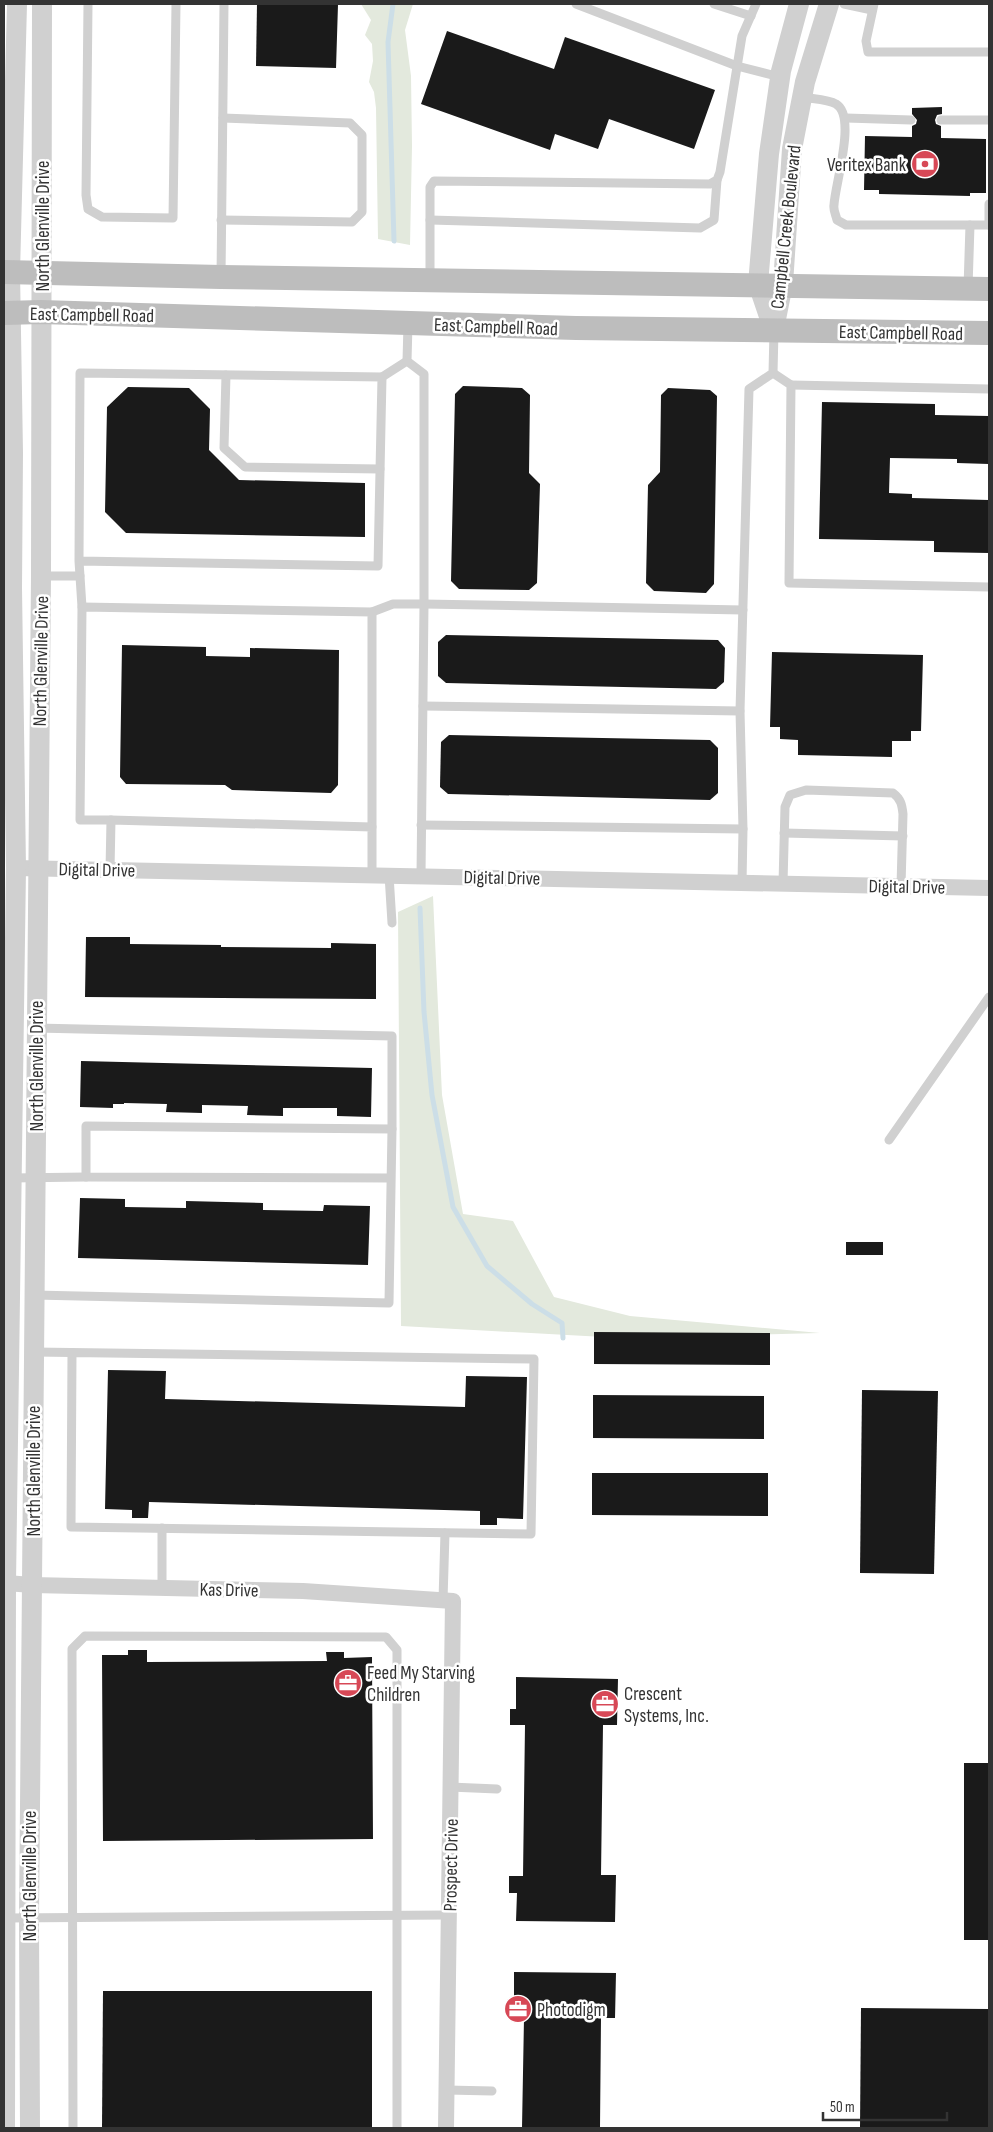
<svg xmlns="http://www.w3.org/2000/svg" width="993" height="2132" font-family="'Sofia Sans Condensed',sans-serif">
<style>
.green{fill:#e3e9dd}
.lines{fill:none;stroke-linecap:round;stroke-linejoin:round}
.stream{stroke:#ccdee7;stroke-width:5}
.building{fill:#1a1a1a}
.service{stroke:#d0d0d0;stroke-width:9}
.minor{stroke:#d0d0d0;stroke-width:16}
.tertiary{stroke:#d0d0d0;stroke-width:20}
.secondary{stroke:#bdbdbd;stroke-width:24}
.labels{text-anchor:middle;stroke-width:5;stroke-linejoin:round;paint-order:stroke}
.poi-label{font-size:19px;fill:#333;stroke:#fff;text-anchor:start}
.street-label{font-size:19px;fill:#333;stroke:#fff}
</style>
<rect width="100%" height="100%" fill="#fff"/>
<g class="green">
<polygon points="361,4 413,4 405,30 411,76 412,146 410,245 378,239 376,108 374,92 369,82 373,61 372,44 365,35 371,20"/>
<polygon points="433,896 442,1095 463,1214 513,1221 554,1297 630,1316 820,1333 622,1338 401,1326 398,912"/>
</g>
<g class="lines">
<g class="stream">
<polyline points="393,4 388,42 394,241"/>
<polyline points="420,908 424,1012 432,1095 453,1207 487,1266 532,1304 562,1323 563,1338"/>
</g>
</g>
<g class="building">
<polygon points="257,4 338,4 336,68 256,66"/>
<polygon points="447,31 554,69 565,37 715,90 694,149 609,119 598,149 555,134 550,150 421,104"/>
<polygon points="942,107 942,114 937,115 935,120 936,124 941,126 941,138 986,139 986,193 970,193 970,196 879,194 879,190 864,190 865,136 912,137 912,126 916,124 917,120 912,114 912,108"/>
<polygon points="463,386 522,388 530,395 529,473 540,484 537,583 529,590 459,589 451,581 455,394"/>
<polygon points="128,387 189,388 210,409 209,450 239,480 365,483 365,537 126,533 105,512 107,407"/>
<polygon points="668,388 710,390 717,396 714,584 706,593 654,591 646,583 648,485 660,472 661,395"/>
<polygon points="822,402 935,404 935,415 989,416 989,464 957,463 957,459 890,458 889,493 912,494 912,498 989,500 989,553 934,552 934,541 819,539"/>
<polygon points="446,635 718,640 725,648 724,682 716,689 446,683 438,676 438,642"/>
<polygon points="122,645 206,647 206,656 250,657 250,648 339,650 338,785 331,793 232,790 225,785 126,784 120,777"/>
<polygon points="772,652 923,655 921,731 911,731 911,741 892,741 892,757 798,755 798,740 780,739 780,727 770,727"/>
<polygon points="449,735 710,740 718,748 718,793 710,800 448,794 440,787 441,742"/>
<polygon points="86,937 130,937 130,944 221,945 221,947 331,948 331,943 376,944 376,999 85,997"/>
<polygon points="81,1061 372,1068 371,1117 337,1116 337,1108 283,1108 283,1116 247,1115 248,1106 202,1105 202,1113 166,1112 167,1104 124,1103 124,1104 113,1104 113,1108 80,1107"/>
<polygon points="80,1198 125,1199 125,1207 186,1208 186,1201 263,1203 263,1210 323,1211 324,1205 370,1206 368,1265 78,1258"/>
<rect x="846" y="1242" width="37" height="13"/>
<polygon points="594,1332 770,1333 770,1365 594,1364"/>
<polygon points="108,1370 166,1371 165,1399 465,1407 466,1376 527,1377 523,1519 497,1518 497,1525 480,1525 480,1511 149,1502 148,1518 132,1518 132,1510 105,1509"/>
<polygon points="862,1390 938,1391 934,1574 860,1573"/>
<polygon points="593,1395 764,1396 764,1439 593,1438"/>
<polygon points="592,1473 768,1473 768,1516 592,1515"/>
<polygon points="128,1650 147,1650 147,1662 327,1661 326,1652 344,1652 344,1658 372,1657 373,1839 103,1841 102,1655 128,1655"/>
<polygon points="516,1677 618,1679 617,1725 603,1725 601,1875 616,1875 615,1922 516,1921 517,1893 509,1893 509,1876 523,1876 525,1725 510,1725 510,1709 516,1709"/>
<rect x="964" y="1763" width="25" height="177"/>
<polygon points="514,1972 616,1973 615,2018 601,2018 600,2128 522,2128 524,2018 509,2018 509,2001 514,2001"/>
<polygon points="103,1991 372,1991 372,2128 102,2128"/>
<polygon points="861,2008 989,2009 989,2128 860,2128"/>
</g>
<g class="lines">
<g class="service">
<polyline points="88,4 86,195 88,209 102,217 173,218 176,4"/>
<polyline points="576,4 737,66 780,77"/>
<polyline points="714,4 751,16"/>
<polyline points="844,4 872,10"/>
<polyline points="874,4 866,41 868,52 989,52"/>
<path d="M802 97C812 99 828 99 836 104 857 116 835 184 834 205 833 210 836 215 837 220L846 225H989"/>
<polyline points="846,118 911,120"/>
<polyline points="941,120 989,120"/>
<polyline points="221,220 352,222 362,212 362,135 350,123 223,118"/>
<polyline points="430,220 700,228 714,220 717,180"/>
<polyline points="989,225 989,204"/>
<polyline points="221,277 224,4"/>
<polyline points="430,280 430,187 434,181 710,184 717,180 720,172 742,36 756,4"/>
<polyline points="968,288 970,225"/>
<polyline points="408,324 407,361 424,374 424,604 421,876"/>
<polyline points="773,373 791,385 789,583 989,587"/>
<polyline points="226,375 224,448 245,467 380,469"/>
<polyline points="382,377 407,361"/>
<polyline points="791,385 989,389"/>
<polyline points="79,561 80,373 382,377 378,566 79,561 82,607"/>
<polyline points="41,576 80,576"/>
<polyline points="372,612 393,604 424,604 743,610"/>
<polyline points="423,706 740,711"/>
<polyline points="111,820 80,820 82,607 372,612 372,827"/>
<polyline points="421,825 743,829"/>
<polyline points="784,833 903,836"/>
<polyline points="110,870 111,820 372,827 372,875"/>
<polyline points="389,875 392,923"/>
<polyline points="742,883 743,829 740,711 749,389 773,373 774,331"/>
<path d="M783 883 785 807 790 795 806 790 893 793C901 799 902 805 903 814L901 886"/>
<polyline points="36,1028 392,1036 392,1129"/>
<polyline points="889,1140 989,997"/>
<polyline points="11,1178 86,1177"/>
<polyline points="34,1295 389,1303 392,1129 86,1126 86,1177 391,1178"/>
<polyline points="34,1352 534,1359 531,1534 71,1527 72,1353"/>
<polyline points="162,1588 162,1528"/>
<polyline points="443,1600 445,1533"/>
<polyline points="450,1787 497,1789"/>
<polyline points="5,1918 449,1915"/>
<polyline points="447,2090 492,2091"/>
<polyline points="73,2128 72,1649 85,1636 386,1637 397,1650 397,2128"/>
</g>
<g class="minor">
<polyline points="16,868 989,888"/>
<polyline points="6,1583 32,1585 303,1591 453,1601 446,2128"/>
</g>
<g class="tertiary">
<polyline points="774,329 783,284 792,149 805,82 829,4"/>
<polyline points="774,331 758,284 769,154 781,71 799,4"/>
<polyline points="5,2128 6,1583 16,868 12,588 13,453 10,272 17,4"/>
<polyline points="30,2128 29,1918 41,576 42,4"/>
</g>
<g class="secondary">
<polyline points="4,272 221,277 989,289"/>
<polyline points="4,313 41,312 576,328 989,333"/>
</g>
</g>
<defs>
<g id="bank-disc" transform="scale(1.4375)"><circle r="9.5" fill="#d74856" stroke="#fff"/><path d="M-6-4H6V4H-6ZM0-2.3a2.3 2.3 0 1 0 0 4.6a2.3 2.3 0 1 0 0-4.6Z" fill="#fff"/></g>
<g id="office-disc" transform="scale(1.4375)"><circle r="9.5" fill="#d74856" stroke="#fff"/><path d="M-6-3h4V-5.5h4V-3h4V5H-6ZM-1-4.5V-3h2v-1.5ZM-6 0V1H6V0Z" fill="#fff"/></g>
</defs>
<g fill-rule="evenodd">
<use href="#bank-disc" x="925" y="164"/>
<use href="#office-disc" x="348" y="1683"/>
<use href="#office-disc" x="605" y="1704"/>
<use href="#office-disc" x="518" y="2009"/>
</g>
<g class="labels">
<g class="poi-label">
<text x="906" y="171" text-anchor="end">Veritex Bank</text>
<text x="367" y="1679">Feed My Starving<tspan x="367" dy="22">Children</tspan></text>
<text x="624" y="1700">Crescent<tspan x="624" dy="22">Systems, Inc.</tspan></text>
<text x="537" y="2016">Photodigm</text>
</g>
<g class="street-label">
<text transform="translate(42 226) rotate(-90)" y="7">North Glenville Drive</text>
<text transform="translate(785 227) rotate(-84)" y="7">Campbell Creek Boulevard</text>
<text transform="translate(92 314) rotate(1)" y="7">East Campbell Road</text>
<text transform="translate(496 326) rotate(2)" y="7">East Campbell Road</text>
<text transform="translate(901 332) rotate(1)" y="7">East Campbell Road</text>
<text transform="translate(40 661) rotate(-89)" y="7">North Glenville Drive</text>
<text transform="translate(97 869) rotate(1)" y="7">Digital Drive</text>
<text transform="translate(502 877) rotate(1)" y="7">Digital Drive</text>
<text transform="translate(907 886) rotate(1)" y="7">Digital Drive</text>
<text transform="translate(36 1066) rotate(-90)" y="7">North Glenville Drive</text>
<text transform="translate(33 1471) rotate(-90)" y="7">North Glenville Drive</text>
<text transform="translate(229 1589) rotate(1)" y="7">Kas Drive</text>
<text transform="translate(450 1865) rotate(-89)" y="7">Prospect Drive</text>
<text transform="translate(29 1876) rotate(-90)" y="7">North Glenville Drive</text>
</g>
</g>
<rect width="993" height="2132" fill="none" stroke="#333333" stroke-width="10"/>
<path d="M823 2112v8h124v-8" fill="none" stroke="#333333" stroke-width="2.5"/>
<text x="830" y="2112" font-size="15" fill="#333333" stroke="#ffffff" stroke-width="4" paint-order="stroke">50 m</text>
</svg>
